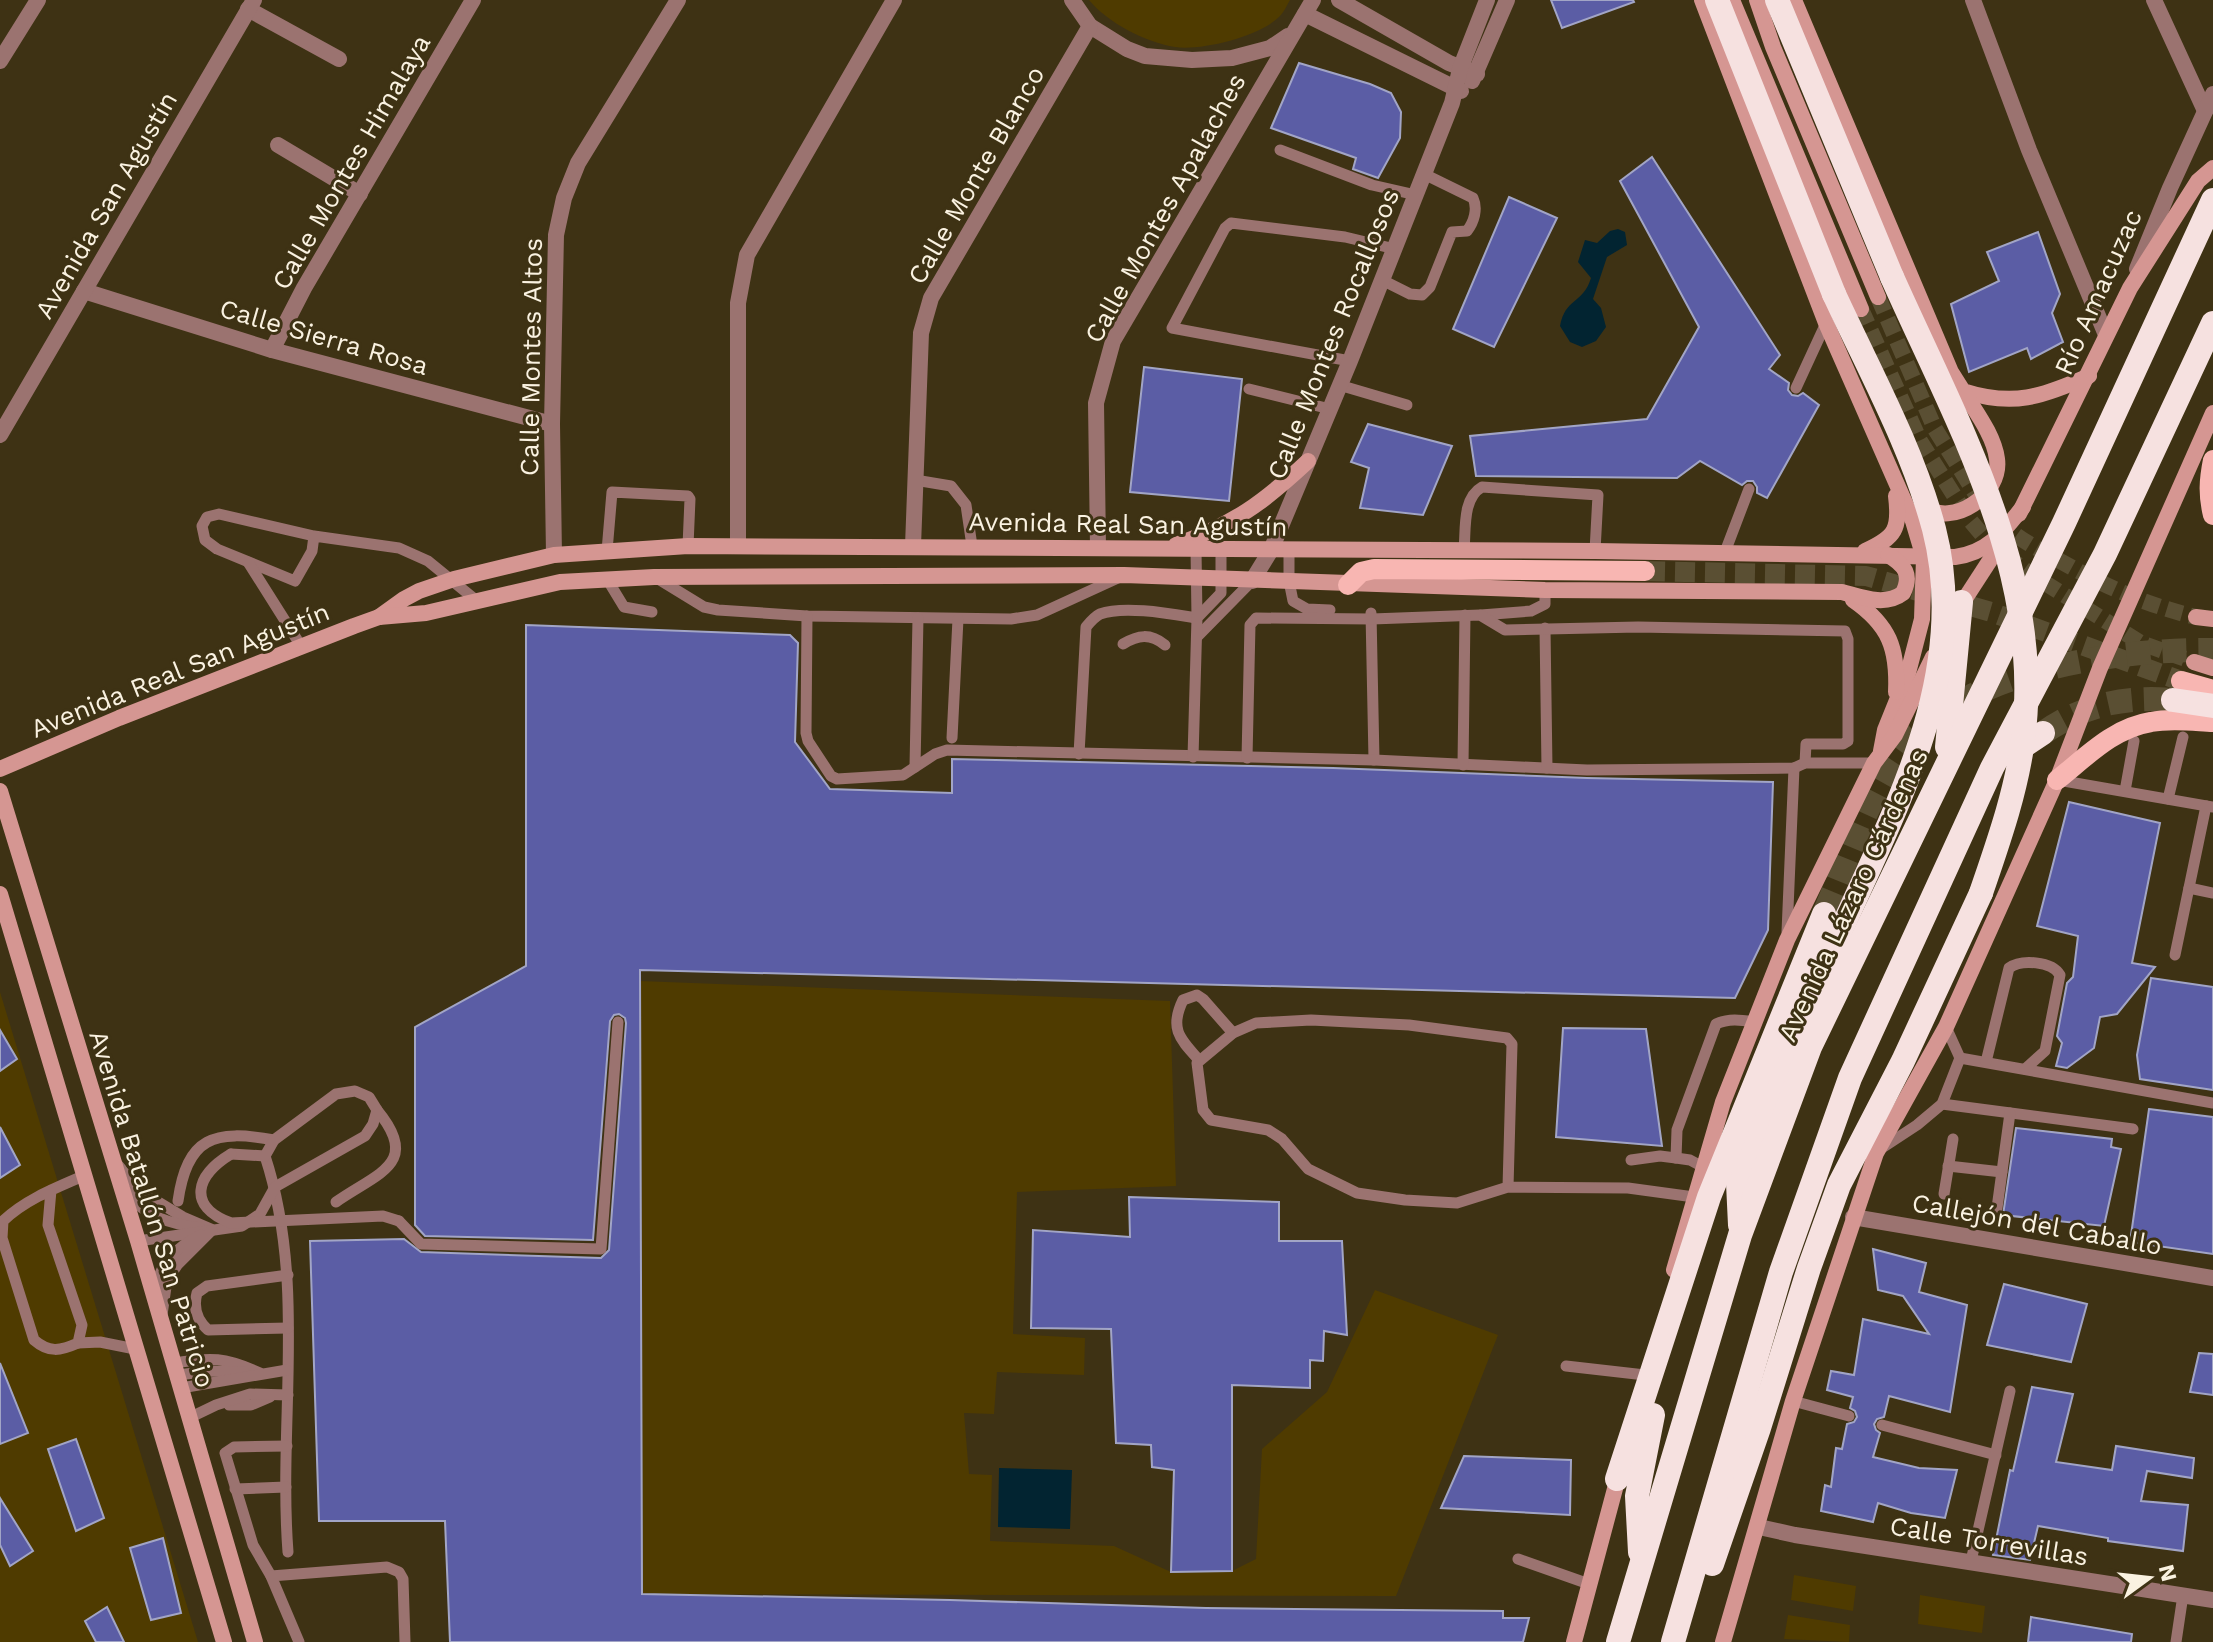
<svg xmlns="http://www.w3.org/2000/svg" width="2213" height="1642" font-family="'Work Sans',sans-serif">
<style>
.green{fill:#4f3b00}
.water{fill:#022431}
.building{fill:#5b5da5;stroke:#a2a5c6;stroke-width:2}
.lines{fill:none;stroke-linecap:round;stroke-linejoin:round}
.secondary-tunnel{stroke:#5a4f33;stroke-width:16;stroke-dasharray:16 8;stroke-linecap:butt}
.primary-tunnel{stroke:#5a4f33;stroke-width:20;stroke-dasharray:20 10;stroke-linecap:butt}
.highway-tunnel{stroke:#5a4f33;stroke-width:24;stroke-dasharray:24 12;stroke-linecap:butt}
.lane{stroke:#9b7370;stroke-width:11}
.street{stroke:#9b7370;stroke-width:16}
.secondary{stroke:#d59692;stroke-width:16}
.primary{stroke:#f8b6b2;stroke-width:20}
.highway{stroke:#f6e1e0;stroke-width:24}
.lane-bridge{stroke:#9b7370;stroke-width:11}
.highway-bridge{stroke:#f6e1e0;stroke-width:24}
.labels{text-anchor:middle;stroke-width:6;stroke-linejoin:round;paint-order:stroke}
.street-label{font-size:26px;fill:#faf2e1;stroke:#3e3214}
</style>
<rect width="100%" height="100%" fill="#3e3214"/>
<g class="green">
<path d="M1089 0H1290C1287 5 1284 12 1280 16 1261 36 1202 51 1175 47 1145 42 1108 23 1089 0Z"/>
<polygon points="640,981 1170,1001 1176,1186 1017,1192 1013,1334 1085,1338 1084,1375 997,1372 994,1414 964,1413 969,1474 992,1475 990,1541 1114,1546 1171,1572 1232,1571 1256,1559 1262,1449 1327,1392 1375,1290 1498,1335 1396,1596 642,1594"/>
<polygon points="0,992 198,1642 0,1642"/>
<polygon points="1794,1575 1856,1586 1853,1611 1791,1600"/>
<polygon points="1920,1595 1985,1606 1982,1633 1918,1624"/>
<polygon points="1788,1615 1850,1625 1849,1642 1784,1639"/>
</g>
<g class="water">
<path d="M1618 229 1625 232 1627 245 1607 257 1593 299 1601 308 1606 327 1596 341 1582 347 1570 342 1560 326C1565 298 1583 304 1591 278L1578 262 1585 240 1597 243 1610 231Z"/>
<polygon points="999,1468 1072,1470 1070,1529 998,1527"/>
</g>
<g class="building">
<polygon points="1551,0 1633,0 1634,2 1562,28"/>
<polygon points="1299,63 1370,84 1391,93 1401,112 1400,138 1378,178 1353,169 1356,158 1271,128"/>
<polygon points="1652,157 1780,355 1769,369 1789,383 1788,390 1792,395 1798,396 1803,393 1819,405 1767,498 1757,493 1757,487 1753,481 1747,481 1742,485 1700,461 1677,478 1476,476 1470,436 1647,419 1699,327 1620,181"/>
<polygon points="1509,197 1557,218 1494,347 1453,329"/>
<polygon points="2038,232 2060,294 2052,313 2063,342 2031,359 2027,348 1969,372 1951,304 1999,281 1987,252"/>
<polygon points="1144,367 1242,379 1229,501 1130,492"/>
<polygon points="1368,424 1452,446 1423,515 1360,508 1369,468 1351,462"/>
<polygon points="526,625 790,635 798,643 795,742 830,789 952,793 952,759 1333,768 1587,778 1773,782 1768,930 1735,998 640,970 642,1594 950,1600 1206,1608 1503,1611 1503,1618 1529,1618 1523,1642 450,1642 445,1521 319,1521 310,1241 404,1239 421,1252 601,1258 609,1250 626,1023 625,1018 619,1014 614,1015 610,1021 593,1240 425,1236 415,1225 415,1027 526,966"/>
<polygon points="2069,802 2160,823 2132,963 2155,967 2117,1014 2100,1017 2094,1048 2067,1068 2056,1066 2062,1043 2057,1036 2067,983 2073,977 2078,936 2037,926"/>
<polygon points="2151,978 2213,987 2213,1090 2140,1079 2137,1055"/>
<polygon points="1563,1028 1646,1029 1662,1146 1556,1137"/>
<polygon points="0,1030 17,1059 0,1071"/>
<polygon points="2149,1109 2213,1117 2213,1254 2130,1242"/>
<polygon points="0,1127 20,1165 0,1178"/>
<polygon points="2016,1128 2112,1139 2111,1147 2121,1149 2104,1226 2003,1215"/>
<polygon points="1129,1197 1279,1202 1279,1241 1342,1241 1347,1335 1324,1331 1323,1361 1310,1360 1310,1388 1232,1385 1232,1571 1171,1572 1174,1470 1152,1467 1151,1445 1116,1443 1111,1329 1031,1328 1033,1230 1130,1237"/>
<polygon points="1873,1249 1926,1263 1919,1292 1967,1305 1950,1412 1889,1396 1884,1417 1877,1419 1874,1424 1876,1430 1880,1433 1873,1457 1919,1468 1957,1470 1945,1518 1911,1513 1878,1503 1873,1522 1821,1511 1825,1485 1831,1487 1836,1448 1842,1449 1847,1424 1854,1422 1857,1417 1855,1411 1850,1408 1853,1397 1827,1390 1831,1371 1854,1375 1863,1319 1929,1334 1903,1296 1878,1290"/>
<polygon points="2004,1284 2087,1304 2071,1362 1987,1345"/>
<polygon points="2199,1353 2213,1354 2213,1395 2190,1392"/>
<polygon points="0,1363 28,1433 0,1444"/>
<polygon points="2032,1387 2073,1394 2056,1462 2112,1470 2116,1446 2194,1458 2192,1478 2147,1471 2141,1501 2188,1505 2183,1551 2108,1541 2108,1538 2038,1526 2030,1560 1993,1555 2010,1470 2013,1471"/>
<polygon points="76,1439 104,1518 76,1531 48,1449"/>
<polygon points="1464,1456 1571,1460 1570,1515 1441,1508"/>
<polygon points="0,1498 33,1551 10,1566 0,1545"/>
<polygon points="163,1538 181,1613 151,1620 130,1548"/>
<polygon points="107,1607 124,1642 96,1642 85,1621"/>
<polygon points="2031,1617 2132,1634 2131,1642 2028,1642"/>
</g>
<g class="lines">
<g class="secondary-tunnel">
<polyline points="1878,297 1935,429 1982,504"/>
<polyline points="1861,309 1920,441 1969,519 1990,544 2029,573 2141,643 2194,662"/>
<path d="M1998 520C2016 538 2038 549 2060 561 2107 587 2143 604 2196 617"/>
</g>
<polyline class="primary-tunnel" points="1645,571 1866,576 1991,612 2181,681"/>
<g class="highway-tunnel">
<path d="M2043 733C2083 705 2124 696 2173 700"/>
<path d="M1824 914C1847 861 1868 795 1903 749 1964 669 2119 649 2213 650"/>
</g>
<g class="lane">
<polyline points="1280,150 1372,185 1416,195"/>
<path d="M1382 280 1410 294 1422 295 1430 287 1452 232 1467 231C1474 222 1478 209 1473 198L1424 174"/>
<polyline points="1350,361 1172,328 1225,228 1231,223 1345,237 1395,249"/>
<polyline points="1339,385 1407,405"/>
<polyline points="1796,388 1826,323"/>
<polyline points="1249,389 1330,409"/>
<polyline points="915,480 951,486 966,505 972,546"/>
<polyline points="314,536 312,551 295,581 217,549 205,540 202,526 207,517 219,514 314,536 399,548 428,561 477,601"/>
<polyline points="1289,549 1289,581 1293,601 1307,609 1330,610"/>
<path d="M1464 550C1466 530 1462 498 1482 487L1598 495 1595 551"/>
<polyline points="607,551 612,492 688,496 690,499 688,546"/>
<polyline points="1725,552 1749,489"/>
<polyline points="248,562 301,646"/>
<polyline points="655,577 704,607 718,610 807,616 1011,619 1037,615 1120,577"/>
<polyline points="607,579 624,607 652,612"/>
<polyline points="1371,613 1374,760"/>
<polyline points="1481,615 1531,611 1545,604 1545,590"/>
<polyline points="807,616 806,733 808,741 831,776 837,779 903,775 935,754 947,750 1374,760 1587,770 1794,768 1805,763 1874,763"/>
<polyline points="1545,628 1547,768"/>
<polyline points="1197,637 1252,581"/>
<path d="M1123 644C1138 635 1150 633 1165 645"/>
<polyline points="952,738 958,619"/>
<path d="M1079 754 1086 627C1090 622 1094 617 1100 614 1124 605 1172 614 1197 618L1196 549"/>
<polyline points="1193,757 1197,618 1221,593 1221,550"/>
<polyline points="1247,758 1250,625 1256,618 1372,619 1480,615 1505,630 1638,627 1845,631 1848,639 1848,741 1843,744 1806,744 1805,763"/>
<polyline points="1463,765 1465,615"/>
<polyline points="915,767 918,618"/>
<polyline points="2058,780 2213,807"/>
<polyline points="2125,791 2134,741"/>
<polyline points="2168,799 2183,737"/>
<polyline points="2189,888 2213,893"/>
<polyline points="1787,932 1794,768"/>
<polyline points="2175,955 2206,806"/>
<polyline points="1960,1058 2213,1103"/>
<path d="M1199 1060C1180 1039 1169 1029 1183 1000L1197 995 1203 999 1233 1033"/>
<path d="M1986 1062 2009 968C2021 959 2052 961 2060 975L2045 1051 2025 1069"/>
<polyline points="1942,1104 2133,1129"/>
<polyline points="1879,1150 1917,1125 1942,1104 1960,1058 1946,1027"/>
<path d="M265 1156C307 1284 278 1421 288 1552"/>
<polyline points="1631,1160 1660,1156 1676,1158"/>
<polyline points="118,1165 140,1191 183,1217 211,1229"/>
<polyline points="1948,1166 2002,1172"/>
<path d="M1703 1167 1690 1160 1676 1158 1677 1130 1716 1024C1729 1018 1741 1020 1755 1022"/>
<polyline points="1508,1187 1512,1044 1507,1038 1409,1025 1311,1020 1256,1023 1233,1033 1197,1063 1203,1110 1211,1120 1268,1130 1282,1139 1308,1169 1357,1193 1405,1200 1457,1203 1508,1187 1628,1188 1694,1197"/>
<path d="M51 1190 48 1225 82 1325 78 1343C60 1351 49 1353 34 1340L2 1238 3 1221C25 1200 55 1188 83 1176"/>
<path d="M128 1193C144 1217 172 1224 200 1228"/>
<polyline points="1944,1194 1953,1139"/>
<path d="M178 1201C187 1137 214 1129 274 1140"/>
<path d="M336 1202C377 1173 422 1164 377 1110"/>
<polyline points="1997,1208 2010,1113"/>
<polyline points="399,1221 421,1244 601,1249 618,1022"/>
<polyline points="138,1241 242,1226 260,1214 275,1187 365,1136 373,1124 377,1110 369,1097 355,1091 336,1094 274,1140 265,1156 231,1154"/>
<path d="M288 1275 207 1286 197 1293C193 1307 197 1320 208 1330L288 1328"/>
<path d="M157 1290C157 1264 179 1246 201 1235"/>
<polyline points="162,1315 167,1280 178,1264 212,1230"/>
<polyline points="78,1343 100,1342 135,1349"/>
<path d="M174 1363C211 1357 225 1357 260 1373"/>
<polyline points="1566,1366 1645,1375"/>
<polyline points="178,1375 210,1371 244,1372"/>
<polyline points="181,1388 287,1370"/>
<polyline points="1793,1401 1849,1416"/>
<polyline points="229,1405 251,1405 270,1397"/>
<polyline points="189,1418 216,1405 250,1394 288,1395"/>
<polyline points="1882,1425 1996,1455"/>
<polyline points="235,1489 286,1487"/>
<polyline points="1518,1559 1589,1584"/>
<polyline points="1971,1561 2010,1391"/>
<polyline points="271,1576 253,1545 225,1453 234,1447 287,1446"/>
<polyline points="299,1642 271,1576 387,1567 399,1572 403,1579 405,1642"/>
<polyline points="2176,1642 2183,1595"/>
</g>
<g class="street">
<polyline points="1072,0 1090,26 1127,49 1145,56 1192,60 1232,58 1270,48 1288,36"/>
<polyline points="1339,0 1449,63 1477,74"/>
<polyline points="1973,0 2029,150 2106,335"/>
<polyline points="2154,0 2205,111"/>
<polyline points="248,9 339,59"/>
<polyline points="1305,14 1461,91"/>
<polyline points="0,61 38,0"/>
<polyline points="1472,81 1507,0"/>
<polyline points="278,145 360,194"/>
<polyline points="2137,269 2170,188 2213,94"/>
<polyline points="84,291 272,350 552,424"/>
<polyline points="272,350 304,288 473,0"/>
<polyline points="0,435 254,0"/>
<polyline points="738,546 738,303 747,255 894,0"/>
<polyline points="913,546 921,333 931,298 1090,26"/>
<polyline points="1098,547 1096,403 1113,341 1313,0"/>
<polyline points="554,555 552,424 556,235 564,198 578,163 678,0"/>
<polyline points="1252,581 1271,550 1350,361 1452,103 1460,69 1487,0"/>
<polyline points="1853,1217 2213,1278"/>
<polyline points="1759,1527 1795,1535 2213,1600"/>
</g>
<g class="secondary">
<polyline points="1702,0 1826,323 1913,521 1924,558 1922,619 1908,673 1885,730 1881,751"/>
<polyline points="1732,0 1861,309"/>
<polyline points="1757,0 1773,47 1878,297"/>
<path d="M1794 0 1951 372 1963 391C2013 407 2042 397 2089 376"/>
<path d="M1923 506C1953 529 2002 494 1997 459 1994 435 1975 411 1963 391"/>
<polyline points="2019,514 2130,288 2198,181 2213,168"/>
<path d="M1176 545C1234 524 1263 503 1308 461"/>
<path d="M1865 551C1896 537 1900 529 1896 496"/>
<path d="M1853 600C1889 625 1898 648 1896 692"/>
<polyline points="1957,611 2005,537"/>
<path d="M379 617 404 599 419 591 454 579 554 555 688 546 1595 551 1955 557C1988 553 2003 532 2023 507"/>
<polyline points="2196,617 2213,619"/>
<polyline points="2194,662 2213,668"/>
<path d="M0 769 119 718 354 626 379 617 426 613 560 582 654 577 1124 575 1545 590 1842 592C1861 597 1885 607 1903 593 1912 575 1905 565 1888 555"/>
<polyline points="0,791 138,1241 255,1642"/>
<polyline points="0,894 224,1642"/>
<polyline points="1674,1270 1723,1102 1787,940 1874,763 1895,735 1933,657"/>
<polyline points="1574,1642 1620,1470"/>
<polyline points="1723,1642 1793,1401 1876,1153 1946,1027 2057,780 2100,668 2213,413"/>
</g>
<g class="primary">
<path d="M2213 460C2209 480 2208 495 2213 515"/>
<polyline points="1348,585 1361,572 1374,569 1645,571"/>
<polyline points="2181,681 2213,690"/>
<path d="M2057 780C2086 757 2113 728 2151 722 2171 718 2193 721 2213 722"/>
</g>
<g class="highway">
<polyline points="1717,0 1834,294"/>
<polyline points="1777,0 1892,277"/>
<polyline points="2173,700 2213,706"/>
<polyline points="1947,747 1961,602"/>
<polyline points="2010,755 2043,733"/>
<polyline points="1740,1225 1738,1183 1747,1152 1790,1043 1829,957"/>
<polyline points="1617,1479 1709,1197 1824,914"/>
<polyline points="1640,1552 1637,1496 1653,1415"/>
<polyline points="1712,1564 1759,1428 1809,1268 1839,1185 1903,1061 1981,893"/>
<polyline points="1618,1642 1740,1235 1810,1047 2064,523 2213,200"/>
<polyline points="1673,1642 1781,1272 1850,1078 1992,768 2105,554 2213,323"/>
</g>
<path class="lane-bridge" d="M231 1154C196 1175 186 1206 231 1223L383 1216 399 1221"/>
<g class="highway-bridge">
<path d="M1892 277C1957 423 2045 575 2023 740 2016 793 1998 843 1981 893"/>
<path d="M1829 957C1887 823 1973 680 1934 529 1912 447 1869 370 1834 294"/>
</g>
</g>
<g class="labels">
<g class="street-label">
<text transform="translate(351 162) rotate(-60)" y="9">Calle Montes Himalaya</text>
<text transform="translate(976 175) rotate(-60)" y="9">Calle Monte Blanco</text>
<text transform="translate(106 205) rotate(-60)" y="9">Avenida San Agustín</text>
<text transform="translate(1165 208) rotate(-61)" y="9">Calle Montes Apalaches</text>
<text transform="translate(2098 292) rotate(-66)" y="9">Río Amacuzac</text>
<text transform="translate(1333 334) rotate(-68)" y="9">Calle Montes Rocallosos</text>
<text transform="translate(324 337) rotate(16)" y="9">Calle Sierra Rosa</text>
<text transform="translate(531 357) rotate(-89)" y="9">Calle Montes Altos</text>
<text transform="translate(1128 524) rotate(1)" y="9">Avenida Real San Agustín</text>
<text transform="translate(180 670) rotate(-22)" y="9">Avenida Real San Agustín</text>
<text transform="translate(1853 895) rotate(-65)" y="9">Avenida Lázaro Cárdenas</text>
<text transform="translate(152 1209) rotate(73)" y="9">Avenida Batallón San Patricio</text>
<text transform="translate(2037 1224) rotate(10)" y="9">Callejón del Caballo</text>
<text transform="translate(1989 1541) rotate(9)" y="9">Calle Torrevillas</text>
</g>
</g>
<g transform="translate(2149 1578) rotate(75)" stroke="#3e3214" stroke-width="6" paint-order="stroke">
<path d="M0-6L14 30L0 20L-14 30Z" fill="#faf2e1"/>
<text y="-12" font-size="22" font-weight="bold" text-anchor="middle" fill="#faf2e1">N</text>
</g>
</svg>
